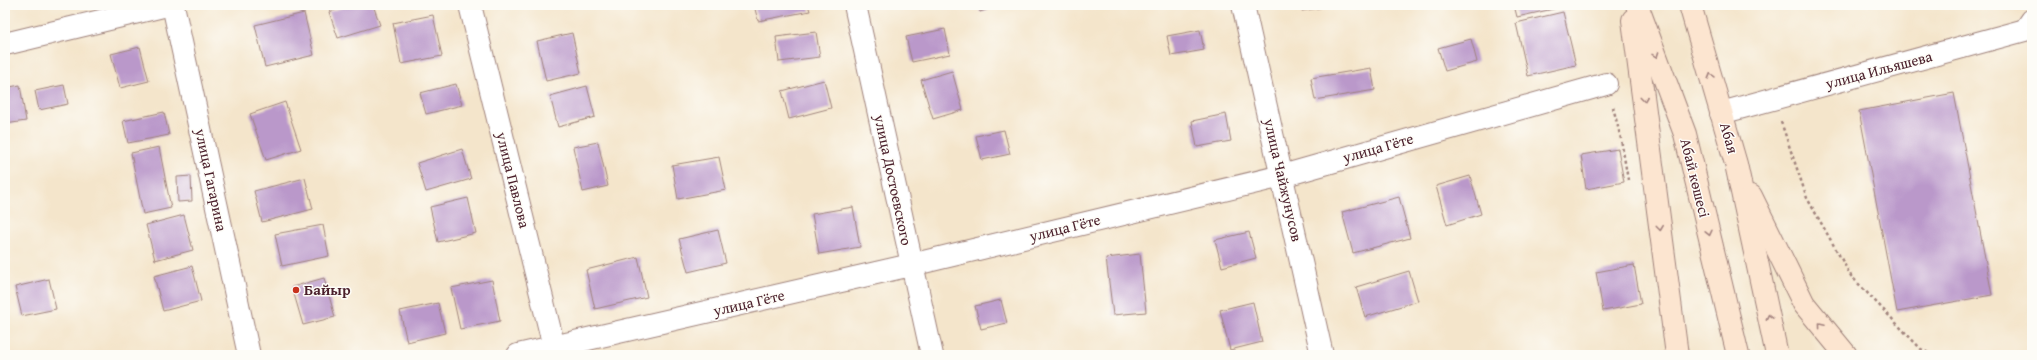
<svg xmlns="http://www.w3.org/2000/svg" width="2037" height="360" font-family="'Gentium Book Plus',serif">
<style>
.building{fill:#ba98ca}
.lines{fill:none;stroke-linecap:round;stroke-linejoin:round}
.street-casing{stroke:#9f827b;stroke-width:24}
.secondary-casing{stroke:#9f827b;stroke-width:24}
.path{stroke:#9f827b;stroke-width:2.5;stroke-dasharray:3 3;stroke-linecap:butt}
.street{stroke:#fff;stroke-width:22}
.secondary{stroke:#fce5d0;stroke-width:22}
.oneway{stroke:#a3827e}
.poi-dot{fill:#c8321e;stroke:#fdfcf7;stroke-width:1.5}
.labels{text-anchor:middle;stroke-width:3;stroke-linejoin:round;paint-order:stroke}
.street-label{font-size:15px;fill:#4a1f2b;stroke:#fdfcf7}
.poi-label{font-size:15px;font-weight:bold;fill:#4a1f2b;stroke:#fdfcf7;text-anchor:start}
</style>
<rect width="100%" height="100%" fill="#fdfcf7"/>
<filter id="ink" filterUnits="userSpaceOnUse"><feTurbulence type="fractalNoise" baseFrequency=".025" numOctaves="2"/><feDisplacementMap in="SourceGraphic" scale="8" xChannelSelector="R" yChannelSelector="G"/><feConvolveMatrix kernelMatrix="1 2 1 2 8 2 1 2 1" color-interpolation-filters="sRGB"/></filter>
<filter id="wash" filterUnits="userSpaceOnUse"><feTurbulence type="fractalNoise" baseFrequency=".012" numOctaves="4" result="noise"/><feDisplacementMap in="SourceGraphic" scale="16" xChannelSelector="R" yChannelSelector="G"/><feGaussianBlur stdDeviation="0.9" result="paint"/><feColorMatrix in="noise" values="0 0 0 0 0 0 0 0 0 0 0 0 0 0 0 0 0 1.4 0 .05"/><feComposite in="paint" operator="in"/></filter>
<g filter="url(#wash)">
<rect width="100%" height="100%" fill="#f4e5cb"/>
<g id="blocks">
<g class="building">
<polygon points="350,5 373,5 380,25 338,38 329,12"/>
<polygon points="754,5 808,5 810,11 758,21"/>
<polygon points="978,5 1000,5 980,12"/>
<polygon points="1301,5 1330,5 1330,6 1302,11"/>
<polygon points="1514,5 1561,5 1562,7 1517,17"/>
<polygon points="1563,12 1576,65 1528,76 1516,23"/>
<polygon points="304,13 314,55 265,67 255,25"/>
<polygon points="433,15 442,56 401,64 393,23"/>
<polygon points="945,29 950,54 912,62 906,37"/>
<polygon points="1200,30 1204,50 1171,56 1167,36"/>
<polygon points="816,32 820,57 779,62 776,37"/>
<polygon points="572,33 581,73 546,81 537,41"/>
<polygon points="1471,39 1477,62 1445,71 1438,48"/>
<polygon points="140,47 149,81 120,88 111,54"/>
<polygon points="1371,68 1375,90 1315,100 1311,78"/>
<polygon points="952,71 963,110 933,119 921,80"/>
<polygon points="824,80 831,108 789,119 782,91"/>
<polygon points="456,84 462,105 426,114 420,93"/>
<polygon points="20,85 26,121 5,124 5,88"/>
<polygon points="64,85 68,104 39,110 35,91"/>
<polygon points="587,86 595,117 558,127 550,96"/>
<polygon points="1954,93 1992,295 1897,312 1859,111"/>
<polygon points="285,102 301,149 266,160 250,114"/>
<polygon points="164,112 169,135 128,143 123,121"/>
<polygon points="1226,114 1231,141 1197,147 1192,121"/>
<polygon points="1004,130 1010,154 982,160 976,136"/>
<polygon points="598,142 608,186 583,192 573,147"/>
<polygon points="159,147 171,208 143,214 131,153"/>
<polygon points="462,149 471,179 426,192 417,163"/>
<polygon points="1618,149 1624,182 1586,189 1581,155"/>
<polygon points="719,157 726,190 678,199 672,165"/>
<polygon points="191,176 192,201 178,202 177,177"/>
<polygon points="1470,176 1481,214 1447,225 1436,186"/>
<polygon points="305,178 313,209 262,222 254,191"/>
<polygon points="1399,197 1410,238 1353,253 1342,212"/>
<polygon points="468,198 476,233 438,242 430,207"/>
<polygon points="853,207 860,247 819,254 812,214"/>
<polygon points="184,215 193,250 155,260 146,225"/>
<polygon points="323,225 329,256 282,266 275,234"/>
<polygon points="718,230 726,263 688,272 679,239"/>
<polygon points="1249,232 1256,258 1222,267 1215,240"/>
<polygon points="1140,254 1146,312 1113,315 1106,258"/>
<polygon points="638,257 647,297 595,309 586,270"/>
<polygon points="1634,265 1641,304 1603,311 1596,272"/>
<polygon points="192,266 201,301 163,311 154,276"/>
<polygon points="1409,271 1418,301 1365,317 1356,287"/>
<polygon points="324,278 335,317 303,325 292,287"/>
<polygon points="49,279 56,309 22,316 15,287"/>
<polygon points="492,280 500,321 460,329 451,288"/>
<polygon points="1001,300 1007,323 981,329 975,306"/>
<polygon points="1253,302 1262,342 1230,350 1220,310"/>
<polygon points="438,303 445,333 407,342 400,311"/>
</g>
</g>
</g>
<g filter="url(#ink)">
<use href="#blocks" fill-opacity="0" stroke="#9f827b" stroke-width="1"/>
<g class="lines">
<g class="street-casing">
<g id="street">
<polyline points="173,5 249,355"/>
<polyline points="470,5 556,355"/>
<polyline points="855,5 932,355"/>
<polyline points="1243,5 1322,355"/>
<polyline points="5,44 167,5"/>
<polyline points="1721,113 2025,30 2032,20"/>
<polyline points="518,355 911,265 1282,176 1606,84"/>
</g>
</g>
<g class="secondary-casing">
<g id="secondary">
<polyline points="1637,5 1685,134 1738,355"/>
<polyline points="1690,5 1736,164 1777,355"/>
<polyline points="1633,20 1677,355"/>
<polyline points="1751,196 1804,304 1846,355"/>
</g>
</g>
<g class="path">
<polyline points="1613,107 1621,139 1628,180"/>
<polyline points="1781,122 1807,198 1851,276 1921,349 1932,355"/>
</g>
<use href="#street" class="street"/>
<use href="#secondary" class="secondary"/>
</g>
<defs><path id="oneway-chevron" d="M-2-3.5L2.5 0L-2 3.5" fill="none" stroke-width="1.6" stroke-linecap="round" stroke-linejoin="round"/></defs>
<g class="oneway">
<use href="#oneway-chevron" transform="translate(1656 55) rotate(70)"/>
<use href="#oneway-chevron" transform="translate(1711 76) rotate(-106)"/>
<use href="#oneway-chevron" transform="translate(1644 99) rotate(83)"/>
<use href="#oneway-chevron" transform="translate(1660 228) rotate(83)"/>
<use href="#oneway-chevron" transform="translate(1709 233) rotate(77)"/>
<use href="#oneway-chevron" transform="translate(1769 317) rotate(-102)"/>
<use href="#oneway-chevron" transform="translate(1821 325) rotate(-130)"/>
</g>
</g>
<circle class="poi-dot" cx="296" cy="290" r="4"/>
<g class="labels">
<g class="street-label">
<text transform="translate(1879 70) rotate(-15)" y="5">улица Ильяшева</text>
<text transform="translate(1729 138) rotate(74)" y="5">Абая</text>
<text transform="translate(1378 148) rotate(-16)" y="5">улица Гёте</text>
<text transform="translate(1695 178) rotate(76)" y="5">Абай көшесі</text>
<text transform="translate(211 180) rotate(78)" y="5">улица Гагарина</text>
<text transform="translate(513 180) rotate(76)" y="5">улица Павлова</text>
<text transform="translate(893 180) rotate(78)" y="5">улица Достоевского</text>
<text transform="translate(1283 180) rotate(77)" y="5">улица Чайжунусов</text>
<text transform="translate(1065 228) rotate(-14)" y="5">улица Гёте</text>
<text transform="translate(749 303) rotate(-13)" y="5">улица Гёте</text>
</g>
<g class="poi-label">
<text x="304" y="295">Байыр</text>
</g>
</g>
<rect width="2037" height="360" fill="none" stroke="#fdfcf7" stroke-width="20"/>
</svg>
